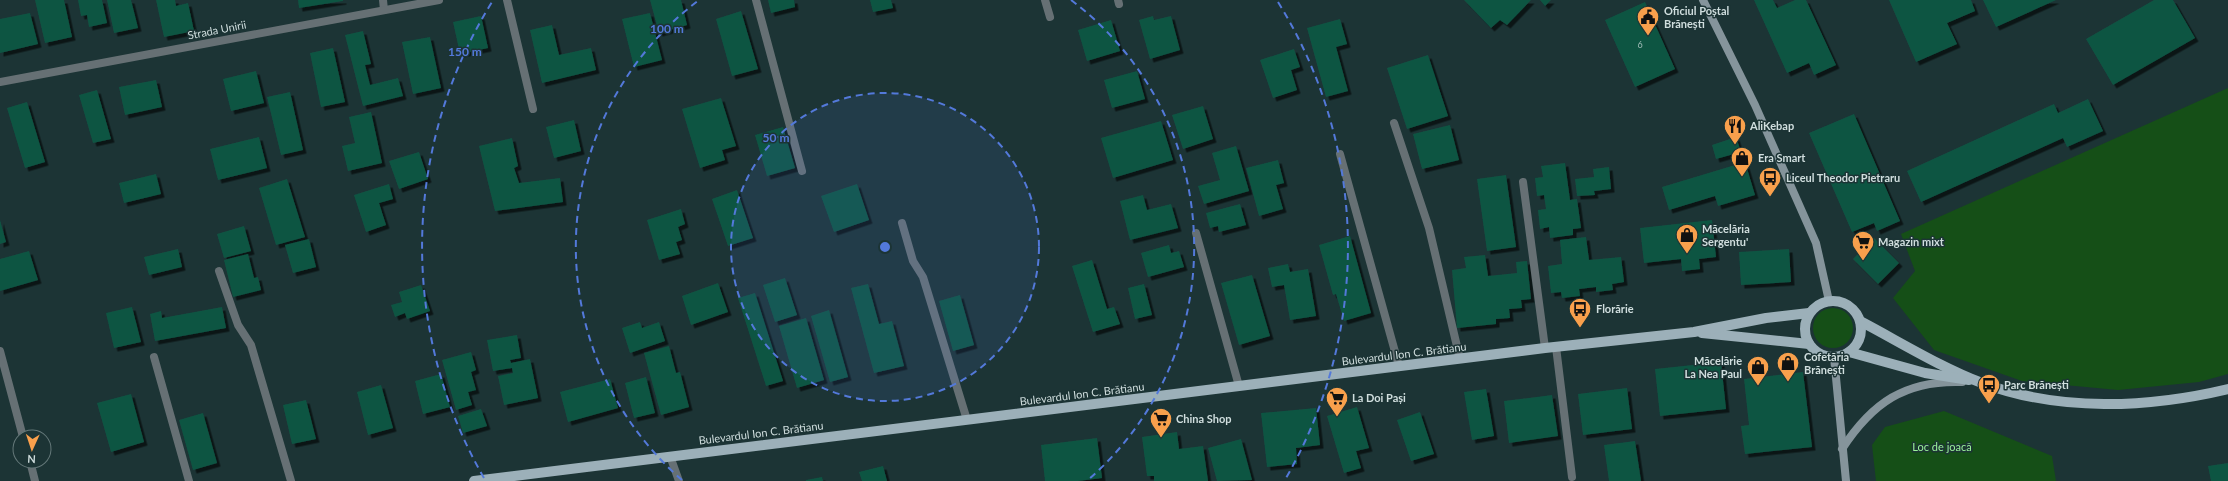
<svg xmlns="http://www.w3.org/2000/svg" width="2228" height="481" font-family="Lato,sans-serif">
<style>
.green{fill:#154f17}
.building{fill:#115443;filter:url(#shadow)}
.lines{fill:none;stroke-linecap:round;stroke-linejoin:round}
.lane{stroke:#667074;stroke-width:8}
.street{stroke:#667074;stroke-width:8}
.secondary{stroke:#85949b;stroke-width:8}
.primary{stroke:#9cb0b9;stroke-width:10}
.ring{fill:none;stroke:#5379da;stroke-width:2;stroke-dasharray:7 5}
.labels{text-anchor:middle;stroke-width:3;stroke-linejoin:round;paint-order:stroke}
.number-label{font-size:9px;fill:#a0bcb7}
.poi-label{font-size:11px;font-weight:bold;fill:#d0dede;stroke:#1c3435;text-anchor:start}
.street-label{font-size:11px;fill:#d0dede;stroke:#1c3435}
.park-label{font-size:11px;fill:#9bf399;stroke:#1c3435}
.centre{fill:#5379da;stroke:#1c3435;stroke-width:2}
.ring-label{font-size:12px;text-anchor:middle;font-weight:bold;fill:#5379da;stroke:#1c3435;stroke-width:3;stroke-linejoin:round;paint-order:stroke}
</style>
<defs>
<filter id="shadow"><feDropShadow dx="3.5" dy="3.5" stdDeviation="0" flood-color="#0009"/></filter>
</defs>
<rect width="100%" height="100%" fill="#1c3435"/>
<g class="green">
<polygon points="2228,88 2228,374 2199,382 2118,390 2022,381 1934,350 1893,298 1915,271 1901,234"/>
<circle cx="1833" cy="328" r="20"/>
<polygon points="1944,411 2052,456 2056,481 1876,481 1872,445 1885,427"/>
</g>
<g class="building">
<polygon points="35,0 64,0 72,37 45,43"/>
<polygon points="78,0 102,0 107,23 89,27 87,15 81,16"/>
<polygon points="107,0 131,0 138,28 114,33"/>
<polygon points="156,0 175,0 176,6 188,3 194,31 164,37"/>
<polygon points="298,0 343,0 343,1 299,8"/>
<polygon points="650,0 681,0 687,25 659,33"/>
<polygon points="768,0 794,0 795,7 771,13"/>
<polygon points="870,0 891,0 893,8 873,12"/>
<polygon points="1464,0 1531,0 1507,25 1500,20 1491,28"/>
<polygon points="1540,0 1551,0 1545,6"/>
<polygon points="1754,0 1773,0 1777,8 1795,0 1806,0 1836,65 1814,75 1809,63 1787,73"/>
<polygon points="1889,0 1971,0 1975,11 1947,23 1957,44 1916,62"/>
<polygon points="1983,0 2056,0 1996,27"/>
<polygon points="2154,0 2173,0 2195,38 2113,85 2086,39"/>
<polygon points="1645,2 1675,69 1635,87 1605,20"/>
<polygon points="741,11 758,69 732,76 716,19"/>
<polygon points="30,13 38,44 0,53 0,19"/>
<polygon points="650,13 662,60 634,67 622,19"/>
<polygon points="481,16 488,48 460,54 453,22"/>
<polygon points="1153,16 1154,20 1171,16 1180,50 1150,59 1139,20"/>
<polygon points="1340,19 1347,44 1336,47 1348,91 1326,97 1307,28"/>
<polygon points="1111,20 1120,51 1087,61 1078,30"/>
<polygon points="552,25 559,55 591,48 596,70 542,83 530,30"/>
<polygon points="363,31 371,64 365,65 370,85 398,78 403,96 363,106 345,35"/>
<polygon points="430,37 441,88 413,94 402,42"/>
<polygon points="333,48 345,102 321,107 310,53"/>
<polygon points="1294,49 1300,67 1291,70 1297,90 1273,98 1260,60"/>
<polygon points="1428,55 1448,116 1407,129 1387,68"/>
<polygon points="256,71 264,103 231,111 223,79"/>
<polygon points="1137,71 1145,99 1112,108 1104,80"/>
<polygon points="156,80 162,107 125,115 119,87"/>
<polygon points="97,90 111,139 93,143 79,95"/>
<polygon points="290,92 303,150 281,155 267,97"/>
<polygon points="721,98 736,146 722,150 725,160 700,168 682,109"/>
<polygon points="2088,99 2103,131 2067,147 2063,138 1921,202 1907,171 2054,104 2058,113"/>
<polygon points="27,102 45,162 25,168 7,108"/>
<polygon points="1203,106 1213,139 1183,149 1172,115"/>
<polygon points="371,112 382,163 348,171 342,146 355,143 349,117"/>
<polygon points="1854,114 1900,221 1877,231 1874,223 1852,232 1809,133"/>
<polygon points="574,120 581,151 554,158 546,127"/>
<polygon points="1161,121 1173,160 1113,178 1101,138"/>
<polygon points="1450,125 1459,160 1422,169 1413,134"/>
<polygon points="783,127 795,168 767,176 755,135"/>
<polygon points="259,137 267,168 218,180 210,149"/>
<polygon points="1736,137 1741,152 1716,159 1712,145"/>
<polygon points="512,138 518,166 514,168 519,183 560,178 563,202 495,211 479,146"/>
<polygon points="1236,146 1249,191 1204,204 1198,186 1220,180 1212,153"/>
<polygon points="419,152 428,179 399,189 389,161"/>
<polygon points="1278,160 1284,183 1276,185 1283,209 1259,216 1246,168"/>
<polygon points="1745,162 1755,195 1718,206 1715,196 1669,210 1662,187"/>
<polygon points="1565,163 1570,200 1577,199 1581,228 1573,229 1573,235 1550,238 1549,227 1540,229 1538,210 1546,209 1544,195 1537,196 1535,178 1543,177 1541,166"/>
<polygon points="1609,167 1611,189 1594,191 1595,195 1577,196 1575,179 1594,177 1593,169"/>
<polygon points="156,174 161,194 124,203 119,183"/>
<polygon points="1506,175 1516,247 1487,251 1477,179"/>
<polygon points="287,179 305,237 276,245 259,188"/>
<polygon points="389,184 393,199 379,203 386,225 366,232 354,195"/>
<polygon points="857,184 869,220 834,232 821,196"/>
<polygon points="737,190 753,238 728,246 712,199"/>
<polygon points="1143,195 1147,210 1171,204 1178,228 1130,240 1120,201"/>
<polygon points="1240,204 1246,225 1219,232 1218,226 1210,228 1206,213"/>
<polygon points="681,209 685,224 678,227 682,240 676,242 680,254 659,260 647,220"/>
<polygon points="0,220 6,242 0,244"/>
<polygon points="1712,220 1716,257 1699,259 1700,269 1682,271 1681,259 1644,263 1640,228"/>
<polygon points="244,226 251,251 224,258 217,234"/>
<polygon points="1350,236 1371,313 1344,321 1336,294 1333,295 1319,245"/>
<polygon points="1586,237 1589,260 1621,257 1624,282 1612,284 1613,290 1596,292 1596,287 1579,289 1580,296 1562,298 1561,292 1551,293 1548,266 1562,264 1560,240"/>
<polygon points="1874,238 1899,263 1878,284 1853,259"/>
<polygon points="309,239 316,267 293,273 285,245"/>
<polygon points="1169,245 1171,253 1179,251 1184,267 1148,277 1141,253"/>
<polygon points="178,249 182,267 149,275 144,257"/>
<polygon points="1789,249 1791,282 1741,285 1739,252"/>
<polygon points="29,251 38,280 0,291 0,259"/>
<polygon points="248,254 254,278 258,277 261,290 233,297 224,260"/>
<polygon points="1485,255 1488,276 1517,273 1516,262 1527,261 1531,299 1521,300 1522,308 1509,309 1510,318 1496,319 1496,324 1457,328 1452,270 1466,268 1464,257"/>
<polygon points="1092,260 1107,309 1114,307 1120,324 1093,332 1072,266"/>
<polygon points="1288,264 1290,272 1308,269 1316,316 1290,320 1284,285 1272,287 1268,268"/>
<polygon points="1252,275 1270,336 1239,345 1221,283"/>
<polygon points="785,278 797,315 775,322 763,285"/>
<polygon points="718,283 728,312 691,325 682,296"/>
<polygon points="868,284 879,324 892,321 904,366 874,373 851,288"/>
<polygon points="1144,284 1152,315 1135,319 1128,288"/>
<polygon points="421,285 430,311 407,319 405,313 395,317 391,305 402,302 399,292"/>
<polygon points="755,293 783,381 766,386 738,298"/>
<polygon points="960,295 974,345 953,351 939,301"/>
<polygon points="132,307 141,342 114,348 106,313"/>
<polygon points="222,307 226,328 155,341 150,314 161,311 162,318"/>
<polygon points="829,310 848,377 830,382 811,316"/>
<polygon points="806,318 824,380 797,388 779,326"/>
<polygon points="640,322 642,328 659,322 665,341 630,353 622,328"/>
<polygon points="517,335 521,358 510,360 511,363 530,359 538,398 504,405 498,376 513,373 512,368 493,371 487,340"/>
<polygon points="669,346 676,373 680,372 689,407 661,415 644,353"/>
<polygon points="471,352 476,370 471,372 476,390 468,392 472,405 456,410 442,360"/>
<polygon points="1721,362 1726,409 1660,416 1655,369"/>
<polygon points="1803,372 1812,447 1745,454 1741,426 1749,425 1744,379"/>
<polygon points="441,374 450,407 423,414 415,381"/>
<polygon points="646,377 655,413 634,418 625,383"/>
<polygon points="610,379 618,408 568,422 560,392"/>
<polygon points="381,385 393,428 368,435 357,392"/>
<polygon points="1627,388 1632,429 1583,435 1578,394"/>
<polygon points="1486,389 1494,436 1472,440 1464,392"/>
<polygon points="131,394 144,442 111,452 97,403"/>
<polygon points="1552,395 1558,436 1509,443 1504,401"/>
<polygon points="306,400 316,439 292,444 283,405"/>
<polygon points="1357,407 1369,448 1356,451 1361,468 1344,473 1327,416"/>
<polygon points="1316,408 1320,445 1296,448 1297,464 1267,467 1261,413"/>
<polygon points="481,409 487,426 463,433 458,416"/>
<polygon points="1420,412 1434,454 1411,461 1397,420"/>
<polygon points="203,413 217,463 193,470 179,420"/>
<polygon points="1177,432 1179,449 1203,446 1208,481 1154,481 1154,476 1147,476 1142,437"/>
<polygon points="1097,438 1102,478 1078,481 1045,481 1041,445"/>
<polygon points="1241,439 1252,480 1217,481 1208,448"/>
<polygon points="1635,441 1641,481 1609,481 1604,445"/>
<polygon points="2228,463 2228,481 2211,481 2208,466"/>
<polygon points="883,466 887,481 862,481 859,472"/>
<polygon points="822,477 823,481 806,481 806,480"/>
</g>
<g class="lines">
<polyline class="lane" points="1556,347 1572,477"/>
<g class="street">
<polyline points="383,0 384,10"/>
<polyline points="507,0 533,109"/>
<polyline points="756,0 802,171"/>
<polyline points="1045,0 1050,17"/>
<polyline points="1118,0 1119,4"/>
<polyline points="0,82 439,0"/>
<polyline points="1394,123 1429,228 1460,359"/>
<polyline points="1340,154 1399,366"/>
<polyline points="1523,182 1545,348"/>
<polyline points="902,223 913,261 923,277 967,420"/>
<polyline points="1196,233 1239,386"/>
<polyline points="219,271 238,325 251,345 291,481"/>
<polyline points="0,351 23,437"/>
<polyline points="154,357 189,481"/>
<polyline points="670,456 679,481"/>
<polyline points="30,461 35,481"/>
</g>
<g class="secondary">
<polyline points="1703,0 1755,105 1816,243 1829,301"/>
<polyline points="1834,357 1846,481"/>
<path d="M1842 449C1872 403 1905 380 1962 382"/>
</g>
<g class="primary">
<circle cx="1833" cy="329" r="28"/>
<path d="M1860 321C1900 342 1940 367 1982 383 2060 412 2148 408 2228 389"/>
<polyline points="1702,333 1809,344"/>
<polyline points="1849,352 1925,373 1969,380"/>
<polyline points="474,481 1545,348 1694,332 1766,318 1809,313"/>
</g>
</g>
<circle cx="885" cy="247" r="154" fill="#5379da" fill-opacity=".12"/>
<g class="ring">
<circle cx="885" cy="247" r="154"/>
<path d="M682 480A309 309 0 0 1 699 0M1071 0A309 309 0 0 1 1088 480"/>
<path d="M484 478A463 463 0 0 1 492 2M1278 2A463 463 0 0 1 1286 478"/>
</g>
<defs>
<g id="civic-pin" transform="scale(1.15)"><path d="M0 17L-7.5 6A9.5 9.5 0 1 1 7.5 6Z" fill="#f9a04c" stroke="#1c3435"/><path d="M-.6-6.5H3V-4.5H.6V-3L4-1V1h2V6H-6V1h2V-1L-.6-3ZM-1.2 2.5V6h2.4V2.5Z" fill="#111"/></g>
<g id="restaurant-pin" transform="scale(1.15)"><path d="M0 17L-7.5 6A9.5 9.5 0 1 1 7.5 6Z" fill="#f9a04c" stroke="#1c3435"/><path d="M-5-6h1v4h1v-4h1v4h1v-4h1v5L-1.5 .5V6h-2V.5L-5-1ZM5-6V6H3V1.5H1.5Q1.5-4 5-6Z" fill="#111"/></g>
<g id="shop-pin" transform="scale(1.15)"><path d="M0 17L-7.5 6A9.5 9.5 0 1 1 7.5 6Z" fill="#f9a04c" stroke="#1c3435"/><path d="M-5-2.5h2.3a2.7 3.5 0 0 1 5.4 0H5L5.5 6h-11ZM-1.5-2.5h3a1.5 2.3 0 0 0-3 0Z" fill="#111"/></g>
<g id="bus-pin" transform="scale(1.15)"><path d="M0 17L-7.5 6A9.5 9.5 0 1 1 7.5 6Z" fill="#f9a04c" stroke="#1c3435"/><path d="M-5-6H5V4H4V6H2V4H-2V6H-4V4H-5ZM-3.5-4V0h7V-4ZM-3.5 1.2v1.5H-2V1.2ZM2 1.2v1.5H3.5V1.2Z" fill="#111"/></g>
<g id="supermarket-pin" transform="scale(1.15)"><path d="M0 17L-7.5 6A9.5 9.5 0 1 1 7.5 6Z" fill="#f9a04c" stroke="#1c3435"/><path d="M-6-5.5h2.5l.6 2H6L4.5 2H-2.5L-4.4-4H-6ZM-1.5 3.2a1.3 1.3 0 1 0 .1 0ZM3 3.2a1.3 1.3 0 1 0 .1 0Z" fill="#111"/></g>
</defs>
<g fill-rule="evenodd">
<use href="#civic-pin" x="1648" y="17"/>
<use href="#restaurant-pin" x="1735" y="126"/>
<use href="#shop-pin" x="1742" y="158"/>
<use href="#bus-pin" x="1770" y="178"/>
<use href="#shop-pin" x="1687" y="235"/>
<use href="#supermarket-pin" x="1863" y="242"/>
<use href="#bus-pin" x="1580" y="309"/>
<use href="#shop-pin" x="1788" y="363"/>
<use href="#shop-pin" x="1758" y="367"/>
<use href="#bus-pin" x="1989" y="385"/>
<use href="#supermarket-pin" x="1337" y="398"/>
<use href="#supermarket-pin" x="1161" y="419"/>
</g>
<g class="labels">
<g class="number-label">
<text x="1640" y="48">6</text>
</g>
<g class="poi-label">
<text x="1664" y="15">Oficiul Poștal<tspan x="1664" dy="13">Brănești</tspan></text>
<text x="1750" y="130">AliKebap</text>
<text x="1758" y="162">Era Smart</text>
<text x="1786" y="182">Liceul Theodor Pietraru</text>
<text x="1702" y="233">Măcelăria<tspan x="1702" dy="13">Sergentu'</tspan></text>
<text x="1878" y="246">Magazin mixt</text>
<text x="1596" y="313">Florărie</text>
<text x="1804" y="361">Cofetăria<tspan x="1804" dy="13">Brănești</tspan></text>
<text x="1742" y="365" text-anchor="end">Măcelărie<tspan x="1742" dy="13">La Nea Paul</tspan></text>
<text x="2004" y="389">Parc Brănești</text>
<text x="1352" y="402">La Doi Pași</text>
<text x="1176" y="423">China Shop</text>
</g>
<g class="street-label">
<text transform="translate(217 30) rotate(-11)" y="4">Strada Unirii</text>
<text transform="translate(1404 354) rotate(-7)" y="4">Bulevardul Ion C. Brătianu</text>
<text transform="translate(1082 394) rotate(-7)" y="4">Bulevardul Ion C. Brătianu</text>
<text transform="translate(761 433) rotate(-7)" y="4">Bulevardul Ion C. Brătianu</text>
</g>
<g class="park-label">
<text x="1942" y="451">Loc de joacă</text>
</g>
</g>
<circle cx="885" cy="247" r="6" class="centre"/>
<g class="ring-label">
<text x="667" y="33">100 m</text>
<text x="465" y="56">150 m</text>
<text x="776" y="142">50 m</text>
</g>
<g transform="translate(32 449) rotate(183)"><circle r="19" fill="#1c3435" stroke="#647879"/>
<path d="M0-3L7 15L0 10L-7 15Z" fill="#f9a04c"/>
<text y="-6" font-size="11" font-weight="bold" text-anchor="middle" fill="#d0dede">N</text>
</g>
</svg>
